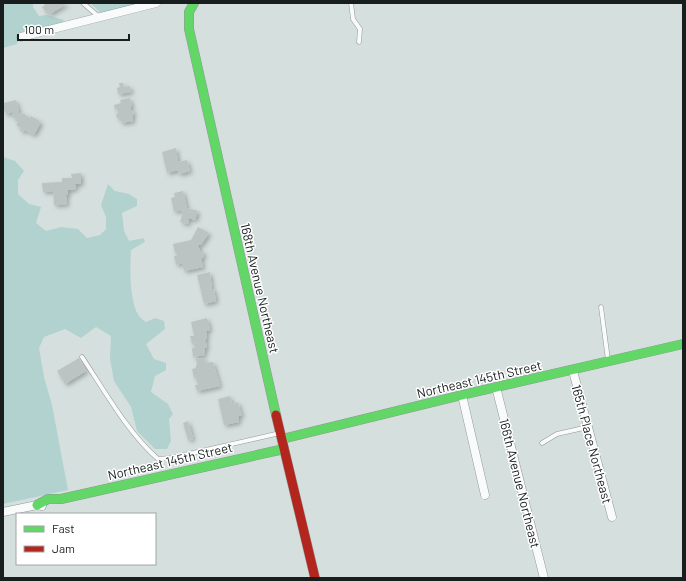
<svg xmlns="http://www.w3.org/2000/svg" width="686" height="581" font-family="Barlow,sans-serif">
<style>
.green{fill:#b2d2cf}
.building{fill:#bcc4c3;filter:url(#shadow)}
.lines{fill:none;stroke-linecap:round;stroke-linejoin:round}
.lane-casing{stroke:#909897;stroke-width:5}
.street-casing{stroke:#909897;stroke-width:9}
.fast-casing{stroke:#909897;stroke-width:10}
.jam-casing{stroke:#909897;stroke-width:10}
.lane{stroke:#f9fafa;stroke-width:4}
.street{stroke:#f9fafa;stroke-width:8}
.fast{stroke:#63d668;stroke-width:9}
.jam{stroke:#b3261e;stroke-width:9}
.labels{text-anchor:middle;stroke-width:3;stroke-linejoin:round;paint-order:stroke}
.street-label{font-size:13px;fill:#171e1d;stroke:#fff}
</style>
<defs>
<filter id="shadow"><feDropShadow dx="2.5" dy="2.5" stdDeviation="2" flood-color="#0004"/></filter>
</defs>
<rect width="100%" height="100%" fill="#d5e0de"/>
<g class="green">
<polygon points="3,3 33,3 33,7 39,16 47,15 64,20 62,23 21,33 17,44 3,48"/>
<polygon points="90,3 147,3 102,14"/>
<path d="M3 157 15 161 24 171 18 180V194L29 204 41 207 36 223 46 231 61 227 78 229 87 238 100 235 106 229V217L101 205 108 184 115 191 129 194 137 199V206L122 213 124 231 129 241 144 238 145 242 131 250C130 267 129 302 139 316 141 318 144 321 146 322L155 318 164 321 165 329 146 344 154 359 166 363V370L155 376 151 392 168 404 173 414 169 419 171 441 167 449H155L137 431 131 407 114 381 110 359 111 336 96 327 81 338 65 329 44 337 39 348 44 377 52 405 68 490 3 504Z"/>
</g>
<g class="building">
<polygon points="44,3 68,3 50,14 48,11 46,12 42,7 45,5"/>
<polygon points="119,83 123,83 124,87 130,86 131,92 118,94 117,88 120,87"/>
<polygon points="130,98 132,107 130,107 131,111 133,110 134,115 132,115 133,121 121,123 120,118 117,118 116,115 118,113 117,109 115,110 114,105 121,103 120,100"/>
<polygon points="16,100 19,111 18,113 20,114 21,112 30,118 31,116 41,122 34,135 25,130 22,132 20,131 21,128 16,125 19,120 12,117 13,112 6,114 4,110 4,103"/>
<polygon points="176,148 178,162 187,160 190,171 179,174 178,170 167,173 162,152"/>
<polygon points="81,173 81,184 75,184 76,189 68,190 68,195 66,195 67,204 54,205 53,191 43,192 42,183 62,182 62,178 72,178 71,174"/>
<polygon points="183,191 187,208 198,211 195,220 189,218 188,224 180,222 183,212 179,210 174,212 171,198 175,197 174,193"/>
<polygon points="198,227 209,233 201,245 199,244 198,245 200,251 203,251 204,257 201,258 203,267 184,271 182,263 176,265 174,256 177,256 177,253 175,253 173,244 191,240"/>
<polygon points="210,272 212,290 214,289 216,301 204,304 197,275"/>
<polygon points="207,318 210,330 206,331 207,339 205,339 207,347 205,348 204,355 193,357 192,348 196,347 196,343 192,344 190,336 194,336 191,322"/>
<polygon points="79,358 86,371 65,384 57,371"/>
<polygon points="204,358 205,363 213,362 220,386 197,391 195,385 198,385 195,377 194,378 192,369 196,368 196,365 197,365 196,359"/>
<polygon points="230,396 232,404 238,402 242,416 238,416 239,422 224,425 218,399"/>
<polygon points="188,421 193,439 188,440 183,423"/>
</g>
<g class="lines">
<g class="lane-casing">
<g id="lane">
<polyline points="83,3 99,17"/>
<polyline points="351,3 353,19 360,29 359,42"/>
<polyline points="601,307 608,360"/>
<path d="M82 357C104 390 128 433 158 459L171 458 280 433"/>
<polyline points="542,443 557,434 588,427"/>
</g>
</g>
<g class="street-casing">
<g id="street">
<polyline points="21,37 156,3"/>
<polyline points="573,371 612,517"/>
<polyline points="496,387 544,578"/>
<polyline points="462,395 485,495"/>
<polyline points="3,512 37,505 42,506"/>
</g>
</g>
<g class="fast-casing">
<g id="fast">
<polyline points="194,3 189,12 189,29 276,415"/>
<polyline points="282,439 462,395 683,344"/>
<polyline points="37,505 48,499 61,499 284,449"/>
</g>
</g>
<g class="jam-casing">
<polyline id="jam" points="276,415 315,578"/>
</g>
<use href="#lane" class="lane"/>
<use href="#street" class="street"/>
<use href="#fast" class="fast"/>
<use href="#jam" class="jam"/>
</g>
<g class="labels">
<g class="street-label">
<text transform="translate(260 288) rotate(77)" y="5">168th Avenue Northeast</text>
<text transform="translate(479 379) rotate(-13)" y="5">Northeast 145th Street</text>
<text transform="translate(592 444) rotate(75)" y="5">165th Place Northeast</text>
<text transform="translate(170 461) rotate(-13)" y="5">Northeast 145th Street</text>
<text transform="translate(520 483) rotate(76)" y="5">166th Avenue Northeast</text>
</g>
</g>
<rect width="686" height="581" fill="none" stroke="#171e1d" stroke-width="8"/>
<rect x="16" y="513" width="140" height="52" fill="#ffffff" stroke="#a2a5a5"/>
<rect x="24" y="526" width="20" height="6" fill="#63d668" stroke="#a2a5a5"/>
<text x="52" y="533" font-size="12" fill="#171e1d">Fast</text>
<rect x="24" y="546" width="20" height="6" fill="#b3261e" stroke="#a2a5a5"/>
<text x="52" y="553" font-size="12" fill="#171e1d">Jam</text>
<path d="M18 34v6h111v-6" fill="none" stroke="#171e1d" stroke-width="2"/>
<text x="24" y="34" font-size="12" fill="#171e1d" stroke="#ffffff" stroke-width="3" paint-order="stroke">100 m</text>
</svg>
